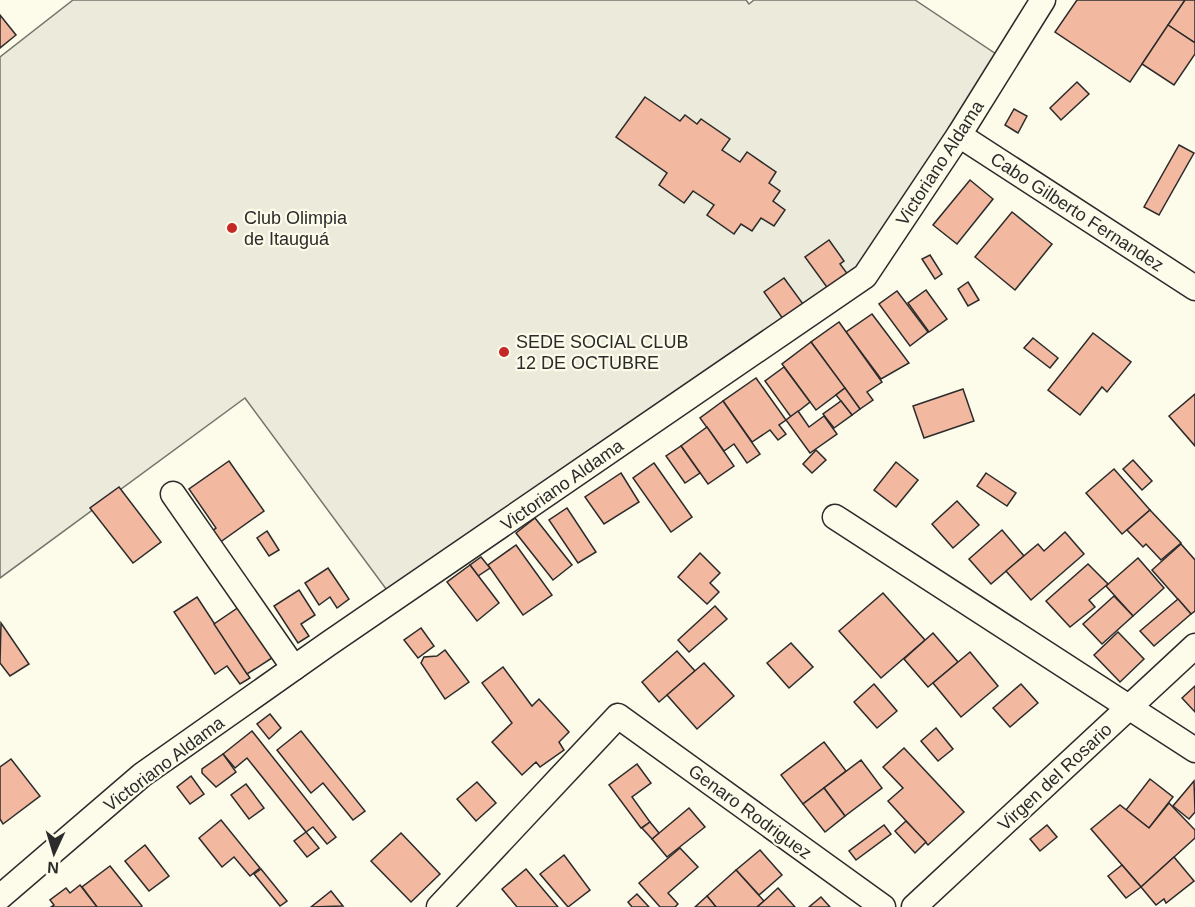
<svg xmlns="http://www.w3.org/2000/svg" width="1195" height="907" font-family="Helvetica,sans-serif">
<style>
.green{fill:#ecebdb;stroke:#74746e;stroke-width:1.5}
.building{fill:#f2b8a0;stroke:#2b2b2b;stroke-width:1.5}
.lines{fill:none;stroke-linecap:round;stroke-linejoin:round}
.minor-casing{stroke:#2b2b2b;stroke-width:27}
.minor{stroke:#fdfbea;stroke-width:24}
.poi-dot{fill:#c62828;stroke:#fdfbea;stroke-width:2}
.labels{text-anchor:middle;stroke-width:4.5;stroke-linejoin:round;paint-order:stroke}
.street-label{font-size:18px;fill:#2b2b2b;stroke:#fdfbea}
.poi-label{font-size:18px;fill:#2b2b2b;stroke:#fdfbea;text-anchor:start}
</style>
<rect width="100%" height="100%" fill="#fdfbea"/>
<polygon class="green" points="73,0 746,0 749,4 754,0 915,0 999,56 855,279 392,597 245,398 0,578 0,57"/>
<g class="building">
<polygon points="1077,0 1185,0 1130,82 1055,32"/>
<polygon points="1185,0 1195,0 1195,43 1168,25"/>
<polygon points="0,15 16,35 0,48"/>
<polygon points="1168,25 1195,43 1195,54 1174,85 1142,64"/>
<polygon points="1077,82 1089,94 1061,120 1050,108"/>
<polygon points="645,97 680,121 685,115 697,124 701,119 730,139 722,150 740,162 747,152 776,172 769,183 780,191 773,201 785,210 774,226 761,218 752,231 741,224 734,234 707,215 714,205 693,191 684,203 659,185 667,173 616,137"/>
<polygon points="1014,109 1027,116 1018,133 1005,125"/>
<polygon points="1179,145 1194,153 1159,215 1144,207"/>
<polygon points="970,180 993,199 957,244 933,225"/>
<polygon points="1012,212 1052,244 1015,290 975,257"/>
<polygon points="829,240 844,261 840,264 849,276 829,290 805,257"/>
<polygon points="930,255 942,274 935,279 922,259"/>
<polygon points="784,278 803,304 783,319 764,292"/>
<polygon points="968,282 979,300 968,306 958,289"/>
<polygon points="926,290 947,319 929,332 908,303"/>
<polygon points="897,291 928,332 910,346 879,304"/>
<polygon points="872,314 909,363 881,379 846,332"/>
<polygon points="839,322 882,382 867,392 873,400 860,409 811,342"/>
<polygon points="1093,333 1131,362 1107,392 1102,387 1080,415 1048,390"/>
<polygon points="1033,338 1058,358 1050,368 1024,348"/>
<polygon points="811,342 845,388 816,410 782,364"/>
<polygon points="784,367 810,402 791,417 765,381"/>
<polygon points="756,378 786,420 779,425 786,434 778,440 770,430 752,442 723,401"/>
<polygon points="845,388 860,409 852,415 836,395"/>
<polygon points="963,389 974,421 924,438 913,406"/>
<polygon points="1195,394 1195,446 1169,416"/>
<polygon points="723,401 760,454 747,463 734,444 724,451 700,418"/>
<polygon points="841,401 852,415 834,428 823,414"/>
<polygon points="798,411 809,427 824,416 837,434 810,453 786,420"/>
<polygon points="707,427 734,466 708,484 681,446"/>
<polygon points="681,446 700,473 685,483 666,456"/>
<polygon points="816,450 826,460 812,473 803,464"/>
<polygon points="1133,460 1152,481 1142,490 1123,469"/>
<polygon points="229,461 264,511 219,543 211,532 216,528 189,489"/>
<polygon points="896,462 918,480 896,507 874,490"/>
<polygon points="654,463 692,517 671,532 633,478"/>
<polygon points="1114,469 1150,510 1122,534 1086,493"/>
<polygon points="621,473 639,502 604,524 585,497"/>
<polygon points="986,473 1016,493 1007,506 977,486"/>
<polygon points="119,487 161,542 133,563 90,508"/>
<polygon points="957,501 979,525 953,548 932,524"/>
<polygon points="567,508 596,552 578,563 549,520"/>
<polygon points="1150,510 1181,543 1161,560 1146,544 1143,547 1127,530"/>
<polygon points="535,518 572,565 553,580 516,533"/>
<polygon points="1002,530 1024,556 991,584 969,559"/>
<polygon points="267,531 279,550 269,556 257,538"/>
<polygon points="1065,532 1084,554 1031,600 1006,571 1038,544 1044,551"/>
<polygon points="1181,544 1195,560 1195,611 1191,614 1152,570"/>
<polygon points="516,545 552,595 523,615 488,565"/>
<polygon points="700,553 720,573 710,583 719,592 707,604 678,577"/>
<polygon points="481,557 490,568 478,576 470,565"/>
<polygon points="1138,558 1164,588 1133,616 1106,586"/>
<polygon points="1088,564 1108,584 1089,600 1095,607 1070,627 1046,601"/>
<polygon points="470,565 499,603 477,621 447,582"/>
<polygon points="328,568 349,599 337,608 330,597 319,605 305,583"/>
<polygon points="299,590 315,615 301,624 309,636 298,643 274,606"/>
<polygon points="883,593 925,640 881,678 839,631"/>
<polygon points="1114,596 1133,616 1102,644 1083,624"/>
<polygon points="197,597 250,678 240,684 227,666 215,674 174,612"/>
<polygon points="1178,599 1191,614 1154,646 1140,631"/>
<polygon points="715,606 727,619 689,652 678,640"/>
<polygon points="239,607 272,658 247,674 214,624"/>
<polygon points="1,623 29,664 10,676 0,663"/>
<polygon points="421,628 434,646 418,658 404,640"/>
<polygon points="1118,632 1144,659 1120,682 1094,655"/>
<polygon points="933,633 958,662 928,687 904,659"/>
<polygon points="791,643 813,667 789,688 767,663"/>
<polygon points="445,650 469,682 445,699 421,663 424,657 437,656"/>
<polygon points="677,651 695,671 659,702 642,682"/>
<polygon points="970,652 998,686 961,717 933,683"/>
<polygon points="704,663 734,696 697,729 667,695"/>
<polygon points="503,667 532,706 539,699 569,732 559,742 564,750 540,767 536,762 522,775 492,742 512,723 482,683"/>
<polygon points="874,684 897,711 877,728 854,702"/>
<polygon points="1021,684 1038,703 1010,727 993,708"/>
<polygon points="1195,686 1195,712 1182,698"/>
<polygon points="270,714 281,728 269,739 257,724"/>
<polygon points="936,728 953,749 938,761 921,741"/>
<polygon points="252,731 336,837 327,844 313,827 306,832 247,758 235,768 223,754"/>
<polygon points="301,731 365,811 353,820 323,783 311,793 277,750"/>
<polygon points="824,742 846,771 803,804 781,775"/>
<polygon points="904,748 964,812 928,845 888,801 903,788 883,767"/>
<polygon points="223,754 236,772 216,787 202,773 202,769"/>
<polygon points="11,759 40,796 3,824 0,819 0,767"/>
<polygon points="861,760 882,788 845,816 824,788"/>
<polygon points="637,764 651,783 632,797 650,822 641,828 609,785"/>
<polygon points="191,776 204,794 190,804 177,787"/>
<polygon points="1150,779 1173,797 1149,828 1126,810"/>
<polygon points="1194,781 1195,812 1189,819 1173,806"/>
<polygon points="477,782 496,803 476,821 457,799"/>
<polygon points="246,784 264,808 249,819 231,795"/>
<polygon points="824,788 845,816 825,832 803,804"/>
<polygon points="1169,803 1195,830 1195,838 1141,887 1091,829 1120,805 1149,828"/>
<polygon points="689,808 705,827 667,857 652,839"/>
<polygon points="221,820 260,868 250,876 234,857 222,867 199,838"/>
<polygon points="906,821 926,842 915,853 895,831"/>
<polygon points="650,822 659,833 652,839 642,828"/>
<polygon points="884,825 891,834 856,860 849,851"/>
<polygon points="1047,825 1057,837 1040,851 1030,839"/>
<polygon points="306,832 319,848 307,857 294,841"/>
<polygon points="401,833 440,874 411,902 371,861"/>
<polygon points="145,845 169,876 149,891 125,861"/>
<polygon points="680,848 698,867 668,893 678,904 675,907 660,907 639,883"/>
<polygon points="760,850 782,875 759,895 736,870"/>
<polygon points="564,855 590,890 568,907 540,874"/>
<polygon points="1174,857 1194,881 1166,903 1164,899 1156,905 1141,887"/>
<polygon points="1122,865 1141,887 1126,898 1108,876"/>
<polygon points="110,866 142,906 141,907 97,907 82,887"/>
<polygon points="261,869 287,901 280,906 254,874"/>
<polygon points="526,869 558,907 517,907 502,889"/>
<polygon points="736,870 764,901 757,907 716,907 707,896"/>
<polygon points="80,885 97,907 51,907 54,905 50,900 66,888 70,893"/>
<polygon points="778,888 795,907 757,907 764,901"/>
<polygon points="331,891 343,906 311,907"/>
<polygon points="637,894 649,907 632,907 628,902"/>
<polygon points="707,896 716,907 695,907"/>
<polygon points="821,897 830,907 809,907"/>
</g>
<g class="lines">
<g class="minor-casing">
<g id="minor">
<polyline points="959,135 1195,288"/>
<polyline points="173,494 294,668"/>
<polyline points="835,517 1195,750"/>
<polyline points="0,897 142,775 328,644 865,276 959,135 1043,0"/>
<polyline points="439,907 618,716 883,907"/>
<polyline points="914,907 1195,646"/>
</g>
</g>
<use href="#minor" class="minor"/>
</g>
<g class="poi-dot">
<circle cx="232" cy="228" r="6"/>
<circle cx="504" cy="352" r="6"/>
</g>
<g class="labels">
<g class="street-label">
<text transform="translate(940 163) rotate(-57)" y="6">Victoriano Aldama</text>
<text transform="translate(1077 212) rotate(33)" y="6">Cabo Gilberto Fernandez</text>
<text transform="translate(562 485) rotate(-35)" y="6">Victoriano Aldama</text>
<text transform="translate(164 764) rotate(-37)" y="6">Victoriano Aldama</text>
<text transform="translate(1055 777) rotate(-43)" y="6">Virgen del Rosario</text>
<text transform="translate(750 812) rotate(36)" y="6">Genaro Rodriguez</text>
</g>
<g class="poi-label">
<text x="244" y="224">Club Olimpia<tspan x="244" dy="21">de Itauguá</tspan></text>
<text x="516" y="348">SEDE SOCIAL CLUB<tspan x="516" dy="21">12 DE OCTUBRE</tspan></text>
</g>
</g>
<g transform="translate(54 853) rotate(184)" stroke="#fdfbea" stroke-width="4.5" paint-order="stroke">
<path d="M0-4.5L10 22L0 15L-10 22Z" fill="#2b2b2b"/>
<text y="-9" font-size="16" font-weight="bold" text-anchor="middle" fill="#2b2b2b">N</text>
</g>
</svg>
